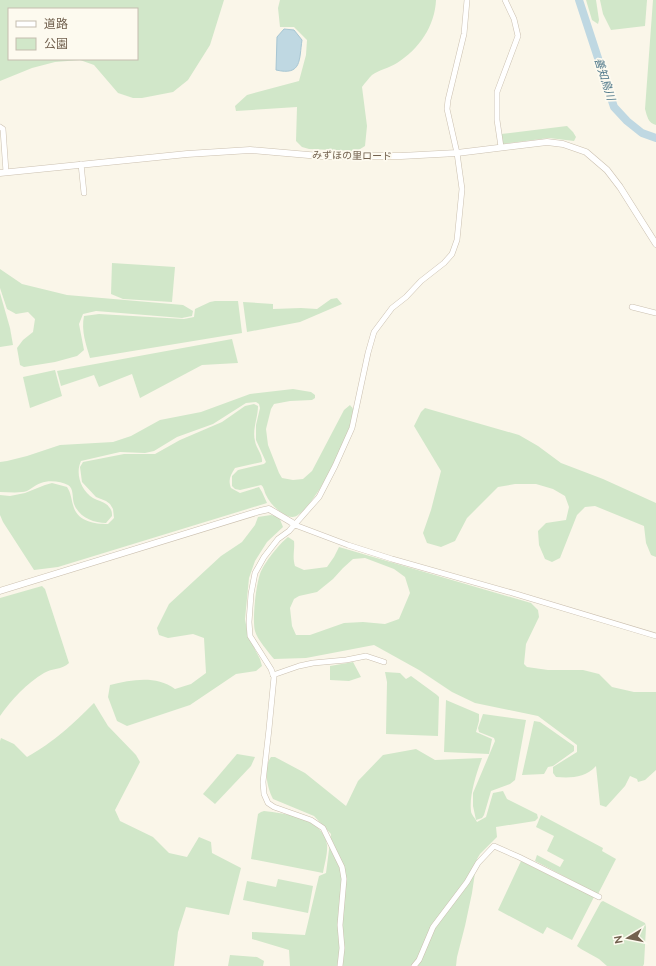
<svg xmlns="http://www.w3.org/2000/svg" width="656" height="966" font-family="Ubuntu,'Noto Sans JP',sans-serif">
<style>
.green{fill:#d1e7c9;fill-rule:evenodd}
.water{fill:#bfd8e2;stroke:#a7c6d3}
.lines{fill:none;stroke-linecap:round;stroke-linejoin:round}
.river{stroke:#bfd8e2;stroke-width:8}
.minor-casing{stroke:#cbc0b0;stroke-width:6}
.tertiary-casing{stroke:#cbc0b0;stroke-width:7}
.minor{stroke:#fff;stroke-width:5}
.tertiary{stroke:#fff;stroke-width:6}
.labels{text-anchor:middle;stroke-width:3.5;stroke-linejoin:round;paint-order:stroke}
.street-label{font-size:10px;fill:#72614f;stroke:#fdfaef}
.water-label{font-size:11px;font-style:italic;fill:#4f788a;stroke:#fdfaef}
</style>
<rect width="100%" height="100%" fill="#faf6e9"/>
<g class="green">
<path d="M0 0H224L210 45 188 80 173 92 142 98H133L118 93 94 65 80 60 55 62 32 68 0 81ZM9 9H137V59H9Z"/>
<path d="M280 0H436C435 26 419 49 397 63 389 68 379 70 372 75 369 78 365 83 362 87L367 126 365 146 357 151 309 149 302 147 296 141 297 107 236 111 235 106 247 95 299 81 306 55 307 40 294 27H280L278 8Z"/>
<polygon points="586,0 596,0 599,20 598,24 592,20"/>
<polygon points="600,0 647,0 645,26 611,30 603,14"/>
<path d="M653 0H656V125C648 123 647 116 645 109Z"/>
<polygon points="567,126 573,132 576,137 574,141 549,138 503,144 501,134"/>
<polygon points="112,263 175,267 172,302 123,299 111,294"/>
<polygon points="0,269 22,284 67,295 183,305 193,311 192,316 182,318 96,311 83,314 79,324 84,350 77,356 55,362 24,367 20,365 17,348 23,340 33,332 35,319 28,312 16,314 7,309 0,288"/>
<polygon points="0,293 10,328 13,345 0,347"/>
<polygon points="337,298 342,304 300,322 247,332 243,302 273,304 273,309 301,308 317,309 331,299"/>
<path d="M215 301H238L242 333 90 358C86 344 81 331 84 316L99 314 184 319 194 317 195 309 210 302Z"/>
<polygon points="232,339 238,363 202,365 140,398 132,374 99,387 94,375 61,386 57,371"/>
<polygon points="55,370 62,396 30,408 23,377"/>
<path d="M293 389 311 392 315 395V398L312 400 290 401 274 404 271 409 266 429 268 445 279 473 282 478 293 480 303 479 312 471 344 410 350 405C352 408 353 407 353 410 355 428 311 518 292 517 282 516 270 504 266 495 264 491 264 487 261 485L240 490 235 489 232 486V476L238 470 264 464 266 462 256 440V425L260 408 259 404 256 402 246 403 213 424 177 437 154 451 145 453 120 452 81 461C75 474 81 490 93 498 98 501 106 502 109 507 112 510 112 513 112 516L106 523C93 523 79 517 74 504 72 498 74 488 68 485 61 481 48 480 41 483 34 485 29 492 22 492 15 493 7 492 0 492V462L7 461 27 456 60 445 113 442 131 436 160 420 201 412 250 394Z"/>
<path d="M254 404 258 406C258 418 252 429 255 441 256 448 263 455 262 462L235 468C230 476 228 480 231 488L240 493 259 487 262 492 267 503 58 567 34 570 3 522 0 515V495L10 496 25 493 45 485 52 483 67 487C71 493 71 498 73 505 77 521 93 524 108 524L114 518 113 509 110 504 106 501 96 497 82 482 80 467 83 462 124 454H155L180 440 222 422 245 406Z"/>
<polygon points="425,408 519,435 538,446 561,463 603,479 656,503 656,557 651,555 646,543 644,526 595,506 585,507 577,515 560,558 552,562 545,559 539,545 538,531 546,523 566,520 569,507 565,496 553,489 536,484 515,484 498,487 467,518 455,541 441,547 427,543 423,533 431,510 441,471 414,426 421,412"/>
<path d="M271 515 279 517 283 527 267 542 255 561 249 578 245 619 248 636 260 659 262 666 256 671 236 674 190 705 127 726 117 721 108 697 110 685C132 680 155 675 175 689L191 684 206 673 204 638 193 634 168 638 159 635 157 628 169 604 221 556 242 542 255 525 258 517Z"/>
<path d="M288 537 294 541C295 550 292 556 295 566L304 570 327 567 334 557 339 547 531 603 538 610 539 617 526 644 524 664 527 667 548 670H583L599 674 612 687 634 692H656V770L645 780 638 782 637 779 630 776 625 786 606 807 600 805 596 766C585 778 571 778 556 777L553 773V767L577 752V745L538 716 475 703 452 692 419 670 374 645 306 658 274 659C269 653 257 639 255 631 252 620 256 585 260 574 264 563 279 544 288 537ZM365 558 394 569 405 577 410 593 399 619 385 624 363 622 344 623 310 635H296L292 626 290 608 294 599 299 596 317 592 333 579 343 568 353 559Z"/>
<path d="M42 586 45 589 69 663C62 670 52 668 44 673 27 683 11 700 0 716V598Z"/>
<polygon points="353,662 361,677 349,681 330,680 330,666"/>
<polygon points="385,672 400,673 406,679 411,676 437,695 439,697 438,736 386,734 387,682"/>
<polygon points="446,700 479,714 479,721 476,732 492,739 489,754 444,752"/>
<path d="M94 703 108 726 136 755 140 762 115 810 120 821 153 837 169 853 187 857 199 837 211 842 212 853 241 868 229 915 186 907 178 932 174 966H0V741L1 738 14 744 27 757C55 741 72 725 94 703Z"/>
<polygon points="483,714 526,720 515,780 510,784 491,791 484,815 482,818 476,820 473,806 473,793 495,741 494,738 479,732 478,728"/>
<polygon points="534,721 540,722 574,746 574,751 553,766 548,767 544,774 522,775"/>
<path d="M416 749 435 760 482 758C477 772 469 795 471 811 471 814 475 818 477 822L486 817 493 793 503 791 507 799 537 814 538 818 535 821 496 827 497 837 480 854 477 859 472 893 465 926 457 957 456 966H290L289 950 252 939V932L305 935 319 876 326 873 331 834 314 816 273 799C267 788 263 768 271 757H275L305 773 346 806 358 781 383 755Z"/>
<polygon points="237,754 255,757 251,766 215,804 203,794"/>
<path d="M264 811C284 813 325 819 327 845 328 853 324 866 323 873L251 859 258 814 261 812Z"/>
<polygon points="541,815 603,848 602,851 616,859 598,894 535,861 537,855 560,867 564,860 547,851 554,836 536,827"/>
<polygon points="521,861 594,897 572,940 547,927 543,934 498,910"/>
<polygon points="278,879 313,886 308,913 243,900 247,881 276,887"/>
<polygon points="603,901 645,923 646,927 644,964 643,966 607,966 599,959 581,949 577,946 601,902"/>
<polygon points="230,955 257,957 264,961 263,966 228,966"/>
</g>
<path class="water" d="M284 29 294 30 302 40C299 60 302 76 276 70L277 37Z"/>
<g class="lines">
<polyline class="river" points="579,0 614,107 627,121 642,133 656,138"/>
<g class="minor-casing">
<g id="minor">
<polyline points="0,127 3,129 6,172"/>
<polyline points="501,147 497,120 497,92 518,36 514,19 505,0"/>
<polyline points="81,164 84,193"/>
<polyline points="632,307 656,313"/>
<polyline points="295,525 348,545 392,559 516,594 656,636"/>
<polyline points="273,675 299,666 313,663 346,660 366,656 384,662"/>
<polyline points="340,966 342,948 340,925 344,879 342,867 323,828 311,820 274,807 268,803 264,794 263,782 269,729 274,677 271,669 250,636 249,622 251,594 255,573 264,557 278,539 289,531 311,506 319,497 335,466 352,428 368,353 374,332 392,308 406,297 421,281 444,263 452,254 457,240 462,189 457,153 447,109 448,100 464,34 467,0"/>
<polyline points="414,966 419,960 433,927 467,882 478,863 494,846 519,857 599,897"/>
</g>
</g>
<g class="tertiary-casing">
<g id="tertiary">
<polyline points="0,173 187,154 250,150 320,156 401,156 457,153 547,142 563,144 586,152 607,170 620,187 656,244"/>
<polyline points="0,591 260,511 269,509 291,522 295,525"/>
</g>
</g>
<use href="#minor" class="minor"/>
<use href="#tertiary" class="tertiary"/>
</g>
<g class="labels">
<g class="street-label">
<text transform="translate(352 155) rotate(1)" y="4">みずほの里ロード</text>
</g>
<g class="water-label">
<text transform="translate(605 79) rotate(72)" y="4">善知鳥川</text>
</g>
</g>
<rect x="8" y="8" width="130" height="52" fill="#fdfaef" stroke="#c5bdaf"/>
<rect x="16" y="21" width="20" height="6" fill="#ffffff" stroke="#c5bdaf"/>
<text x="44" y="28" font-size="12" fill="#72614f">道路</text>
<rect x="16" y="38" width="20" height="12" fill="#d1e7c9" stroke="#c5bdaf"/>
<text x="44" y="48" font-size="12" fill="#72614f">公園</text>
<g transform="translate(628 938) rotate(260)" stroke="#fdfaef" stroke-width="3" paint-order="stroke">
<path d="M0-3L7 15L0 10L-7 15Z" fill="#72614f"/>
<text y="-6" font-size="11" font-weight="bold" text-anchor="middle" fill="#72614f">N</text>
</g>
</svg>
